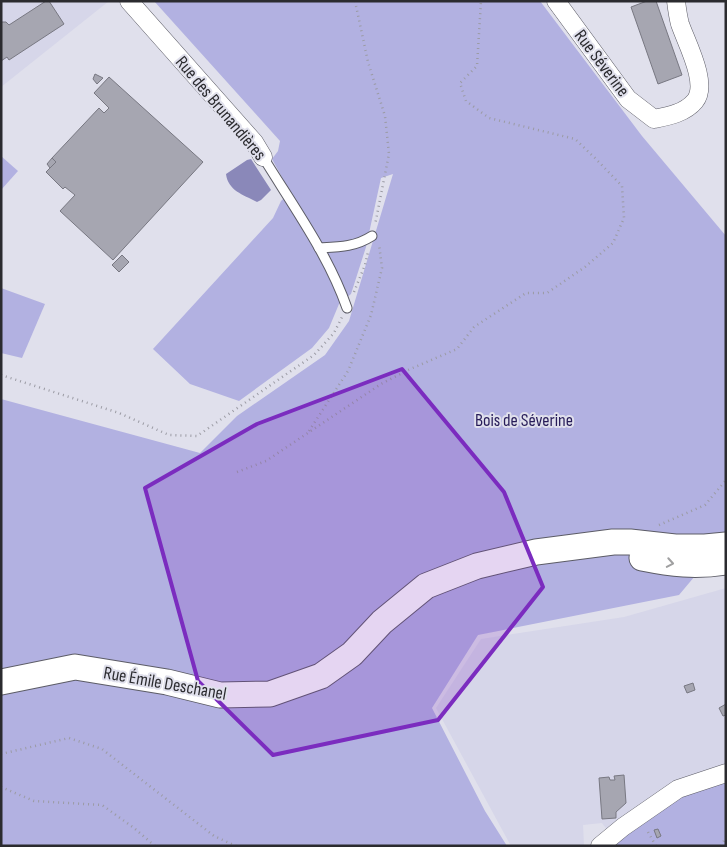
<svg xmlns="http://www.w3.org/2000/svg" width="727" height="847" font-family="'Sofia Sans Condensed',sans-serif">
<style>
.built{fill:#d6d6e9}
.green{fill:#b2b1e1}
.water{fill:#8a88b9}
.building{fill:#a6a6b1;stroke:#787882}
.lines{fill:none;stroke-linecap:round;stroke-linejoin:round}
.lane-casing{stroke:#5c5c66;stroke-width:11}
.street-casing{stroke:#5c5c66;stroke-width:19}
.secondary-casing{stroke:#5c5c66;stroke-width:27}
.path{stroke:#9b9ba4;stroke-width:2.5;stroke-dasharray:1 4;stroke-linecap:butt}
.lane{stroke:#fff;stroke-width:9}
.street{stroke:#fff;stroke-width:18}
.secondary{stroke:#fff;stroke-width:25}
.oneway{stroke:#a0a0a1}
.marked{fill:#7b2cbf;fill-opacity:0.2;stroke:#7b2cbf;stroke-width:4;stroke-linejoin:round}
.labels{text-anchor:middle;stroke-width:4;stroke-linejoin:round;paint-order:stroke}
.street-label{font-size:18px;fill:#2b2b2f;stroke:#e0e0ec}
.park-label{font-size:18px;fill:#271c59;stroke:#e0e0ec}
</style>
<rect width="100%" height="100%" fill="#e0e0ec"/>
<g class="built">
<polygon points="1,1 109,1 1,87"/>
<polygon points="726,588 726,767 687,777 652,796 607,830 602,823 583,825 584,846 511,846 436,708 481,639 624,617"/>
</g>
<g class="green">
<polygon points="154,1 540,1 642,136 726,236 726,539 679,595 478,635 432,708 485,811 507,846 1,846 1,399 200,453 237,416 325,355 349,321 393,174 381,178 366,247 351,294 339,304 329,328 312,348 239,401 190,384 153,349 273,218 281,201 290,192 272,159 278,151 280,141"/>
<polygon points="1,156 18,171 1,190"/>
<polygon points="1,288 45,304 22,358 1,353"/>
<polygon points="726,782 726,846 609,846 690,791"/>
</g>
<path class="water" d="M251 159 271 190 261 200 257 202C244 195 228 191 226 174L247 160Z"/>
<g class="building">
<polygon points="46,1 49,1 64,24 9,60 7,57 1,61 1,22 6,22 9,25"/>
<polygon points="647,1 656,1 682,75 658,84 631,7"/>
<polygon points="95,74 103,78 97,84 93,79"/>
<polygon points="109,77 203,162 113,260 60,211 75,195 65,187 63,189 46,172 56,162 52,158 99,108 104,113 109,108 94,93"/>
<polygon points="52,158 56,162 50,168 47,164"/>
<polygon points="122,255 129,262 119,272 112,265"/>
<polygon points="693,683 695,690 687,693 684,686"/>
<polygon points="726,704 726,715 723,716 719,708"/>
<polygon points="624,775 626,803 616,812 616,818 602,819 599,778 609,777 610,780 615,780 614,776"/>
<polygon points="658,829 661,836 657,838 654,830"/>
</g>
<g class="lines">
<g class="lane-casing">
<g id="lane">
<path d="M263 157C293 206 328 254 347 308"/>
<path d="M319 248C339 247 355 247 372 236"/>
</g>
</g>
<g class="street-casing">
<g id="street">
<polyline points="129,1 254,142 263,157"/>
<path d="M556 1 628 99 654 119C669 116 685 113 695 101 709 84 686 42 680 24 678 17 677 9 676 1"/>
<polyline points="600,846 623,827 678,789 726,773"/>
</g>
</g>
<g class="secondary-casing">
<g id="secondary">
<path d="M642 558C672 564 695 567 726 562"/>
<polyline points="1,682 75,667 167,682 220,695 270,694 321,676 352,654 382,622 426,586 477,566 536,552 613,542 630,542 675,547 705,547 726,545"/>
</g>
</g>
<g class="path">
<polyline points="355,1 368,62 385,116 389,154 375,225"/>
<polyline points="354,292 365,265 368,252"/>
<polyline points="1,375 119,413 169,435 197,436 314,355 334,333 342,317"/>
<polyline points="309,431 348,371 371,315 382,268 379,244"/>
<polyline points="237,472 266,461 381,384 408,370 457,349 474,327 526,293 547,293 585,267 613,243 624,218 622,186 595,158 575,139 489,118 466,101 460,83 477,66 481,1"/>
<polyline points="659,525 705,505 726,480"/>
<polyline points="1,754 69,738 102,749 214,836 236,846"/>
<polyline points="1,787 34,801 102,805 134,828 155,846"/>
<polyline points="648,832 656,846"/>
<polyline points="721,846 726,837"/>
</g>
<use href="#lane" class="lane"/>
<use href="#street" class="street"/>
<use href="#secondary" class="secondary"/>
</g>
<defs><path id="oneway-chevron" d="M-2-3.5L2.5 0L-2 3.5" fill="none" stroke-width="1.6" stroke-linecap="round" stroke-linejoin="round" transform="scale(1.25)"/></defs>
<use class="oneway" href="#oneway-chevron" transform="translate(670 563) rotate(10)"/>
<path class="marked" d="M402 369 504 492 543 587 438 720 273 755 198 681 145 488 257 424Z"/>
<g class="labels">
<g class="street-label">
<text transform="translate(602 63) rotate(53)" y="6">Rue Séverine</text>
<text transform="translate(221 108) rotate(50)" y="6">Rue des Brunandières</text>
<text transform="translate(165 683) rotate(10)" y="6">Rue Émile Deschanel</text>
</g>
<g class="park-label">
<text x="524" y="426">Bois de Séverine</text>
</g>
</g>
<rect width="727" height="847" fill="none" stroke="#2b2b2f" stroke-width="5"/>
</svg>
